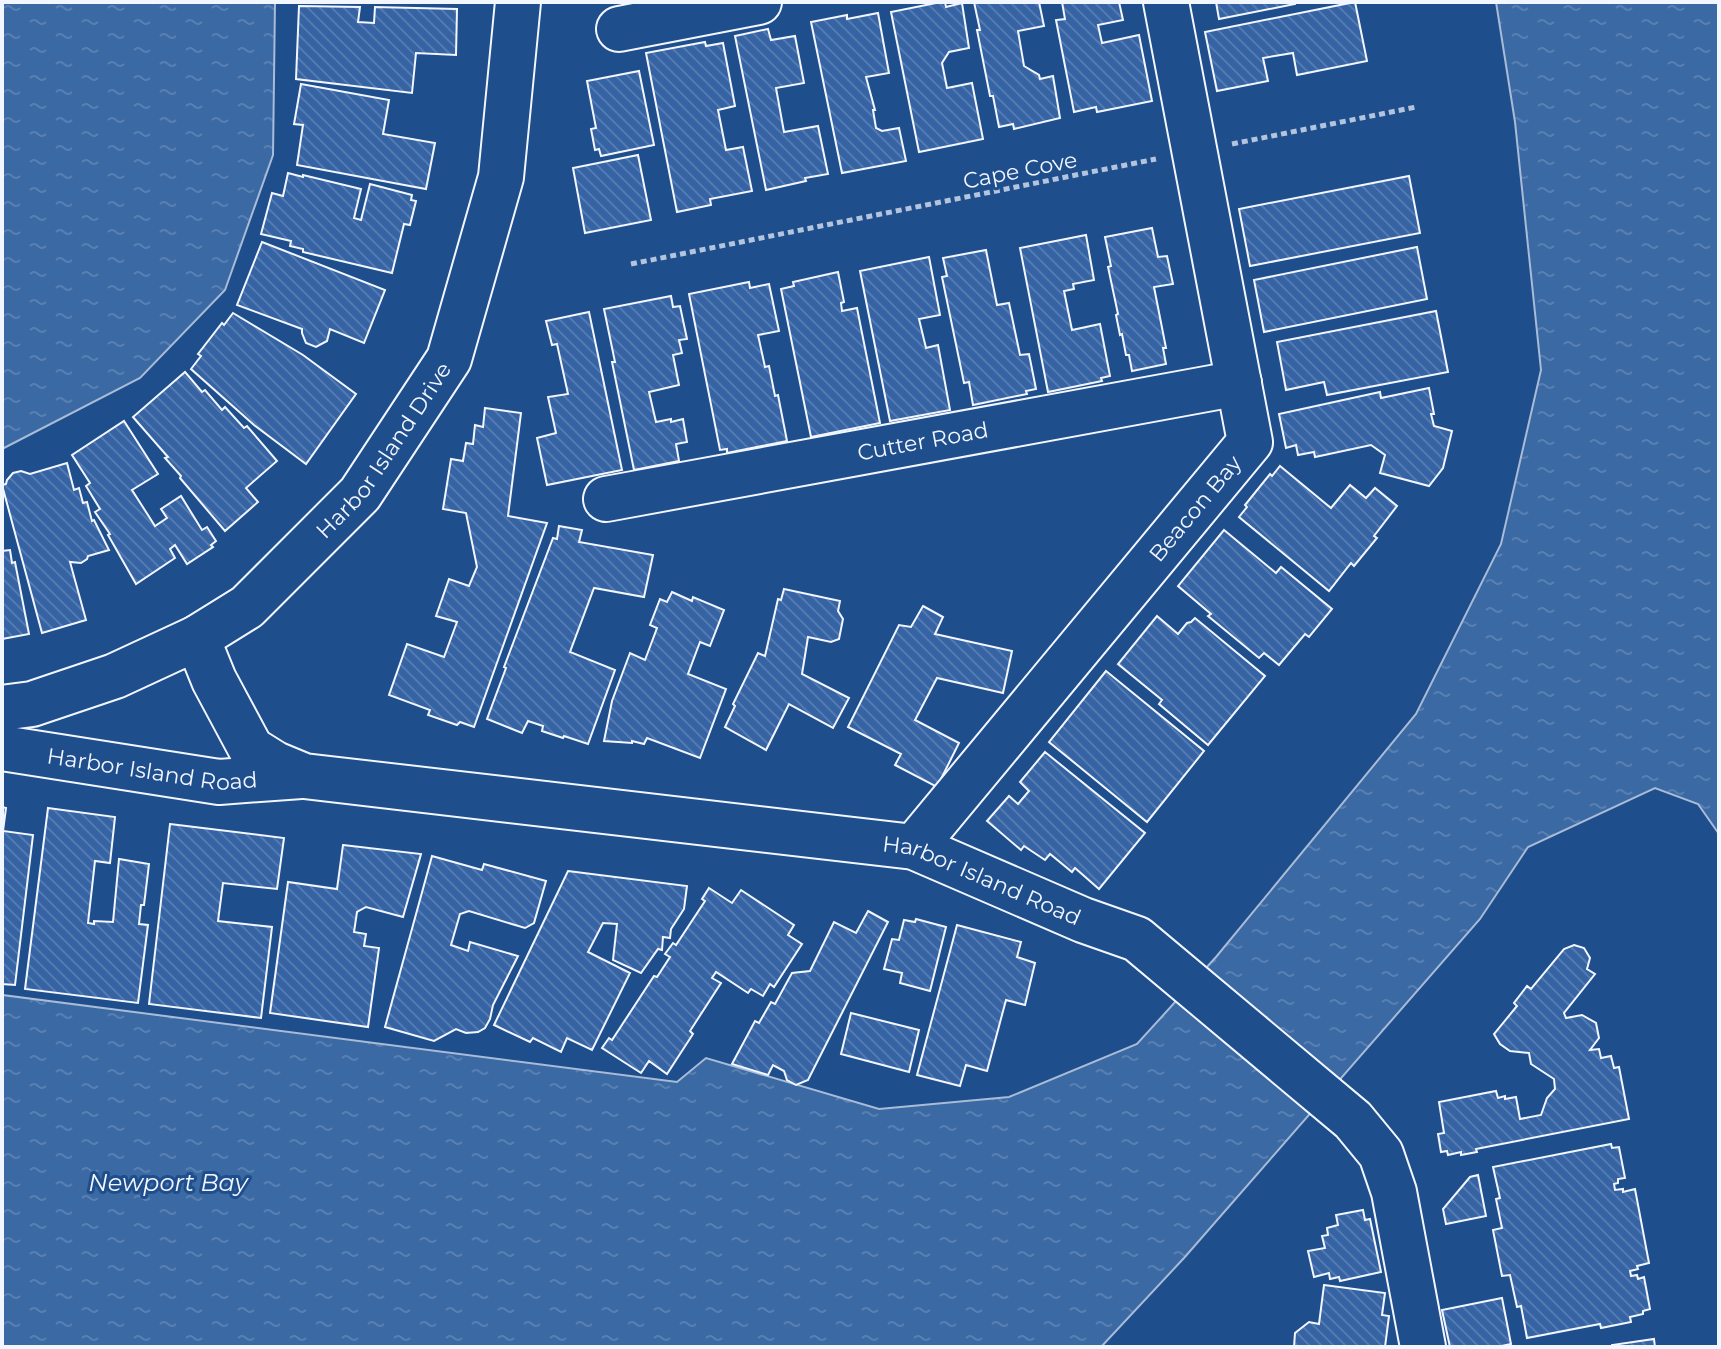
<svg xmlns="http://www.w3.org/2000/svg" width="1721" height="1349" font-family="Montserrat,sans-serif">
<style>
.water{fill:url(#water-ripples);stroke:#a8bbd7;stroke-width:2}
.building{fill:url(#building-back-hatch);stroke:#f2f6ff;stroke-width:2}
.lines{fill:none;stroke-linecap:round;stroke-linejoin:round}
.minor-casing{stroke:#f2f6ff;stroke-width:48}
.path{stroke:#b3c4dc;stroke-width:5;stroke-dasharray:6 4;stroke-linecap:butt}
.minor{stroke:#1f4e8c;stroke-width:44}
.labels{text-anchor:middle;stroke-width:6;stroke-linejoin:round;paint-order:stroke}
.street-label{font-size:22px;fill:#f2f6ff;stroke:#1f4e8c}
.water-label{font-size:24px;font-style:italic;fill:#f2f6ff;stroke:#1f4e8c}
</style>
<defs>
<pattern id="water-ripples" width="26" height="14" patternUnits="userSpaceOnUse" patternTransform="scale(2)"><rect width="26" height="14" fill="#3b69a3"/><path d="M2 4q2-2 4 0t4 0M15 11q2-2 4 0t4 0" fill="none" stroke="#587fb1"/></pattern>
<pattern id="building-back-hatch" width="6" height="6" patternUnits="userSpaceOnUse" patternTransform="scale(2)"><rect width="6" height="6" fill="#3563a3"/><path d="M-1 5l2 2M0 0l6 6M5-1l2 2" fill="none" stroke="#537ab1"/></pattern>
</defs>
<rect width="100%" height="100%" fill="#1f4e8c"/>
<g class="water">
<polygon points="2,2 275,2 273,155 225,290 140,378 2,449"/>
<polygon points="1496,2 1719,2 1719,834 1698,804 1655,788 1528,847 1480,919 1184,1258 1101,1347 2,1347 2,995 677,1082 706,1058 879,1109 1009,1097 1137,1044 1216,957 1416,714 1501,544 1541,370 1515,122"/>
</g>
<g class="building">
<polygon points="941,2 945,2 946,7 962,3 969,48 949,52 942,63 947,88 972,83 983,139 919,152 891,12"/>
<polygon points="974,2 1039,2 1044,26 1018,31 1024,66 1039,75 1040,79 1053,76 1060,118 1014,129 1013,124 999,127 993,96 990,96 977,30 980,30"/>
<polygon points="1062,2 1119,2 1123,20 1098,25 1102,43 1139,35 1152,101 1097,112 1096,107 1074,112 1056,20 1065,19"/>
<polygon points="1216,2 1295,2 1295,4 1219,19"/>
<polygon points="1355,2 1367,61 1297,75 1293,53 1263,58 1268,81 1217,91 1205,32"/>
<polygon points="299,6 360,7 358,22 374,23 375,7 457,9 456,55 416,53 412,93 296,79"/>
<polygon points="878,13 889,73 866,77 875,110 873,110 876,128 882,131 899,128 906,161 842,173 811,22 847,15 847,19"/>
<polygon points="768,29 771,40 795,36 804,83 776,88 784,132 818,126 828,174 805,178 806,181 766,190 735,36"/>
<polygon points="705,42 706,46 723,43 735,106 718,110 726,150 743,147 752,191 710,199 711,205 677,212 646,53"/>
<polygon points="639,71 654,145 601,156 599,149 595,150 591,129 596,128 587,81"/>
<polygon points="301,84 389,100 383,134 435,143 426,189 297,165 303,125 294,124"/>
<polygon points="638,155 651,220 585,233 573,168"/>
<polygon points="288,173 303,177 303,175 361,189 354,218 361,220 370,184 412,195 411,200 416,201 410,225 404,224 392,273 303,252 303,249 290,246 291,241 261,234 272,193 283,196"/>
<polygon points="1409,176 1420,233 1250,266 1239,209"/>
<polygon points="1152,228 1158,257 1167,256 1173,284 1154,287 1166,348 1163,348 1166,364 1132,371 1129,355 1126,355 1122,334 1120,335 1116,315 1118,314 1108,267 1111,266 1105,237"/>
<polygon points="1086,235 1094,280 1073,284 1074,289 1064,291 1072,330 1100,324 1110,376 1101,378 1102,381 1048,392 1020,248"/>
<polygon points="262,242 385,290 364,343 330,329 327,341 316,347 306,343 302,333 302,329 237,305"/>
<polygon points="1417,247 1427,299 1264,332 1254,280"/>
<polygon points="986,250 997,305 1009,303 1020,355 1029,354 1036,389 1026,391 1027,394 973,405 969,382 964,383 942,277 947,276 943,258"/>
<polygon points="929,257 940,315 919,319 926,348 938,345 950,410 890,421 860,271"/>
<polygon points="838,272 844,302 841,303 842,311 857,308 880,423 811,437 781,289 794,286 793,282"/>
<polygon points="749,282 750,288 769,284 779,331 758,335 765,367 769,366 775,396 778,395 787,441 727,453 727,449 720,450 689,294"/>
<polygon points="671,296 673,307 680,306 687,339 679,340 682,353 673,355 679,385 649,392 656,422 671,419 671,422 683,419 687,442 676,444 679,461 634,470 612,362 615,362 604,309"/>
<polygon points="1436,311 1448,372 1327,395 1324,382 1286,390 1277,342"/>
<polygon points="589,312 622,470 547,485 537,438 556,433 548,397 568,394 557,344 552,345 546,321"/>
<polygon points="233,313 303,355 356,394 306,464 254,425 191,369 201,356 198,354 222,323 224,325"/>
<polygon points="185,372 202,392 205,390 222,410 225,407 244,428 247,426 277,461 246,488 258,502 225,531 180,478 181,476 165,458 168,457 133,417"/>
<polygon points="1429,388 1434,414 1431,414 1434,426 1452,431 1443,468 1429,486 1380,473 1385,455 1371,445 1315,457 1314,452 1298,455 1296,445 1286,448 1279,414 1380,392 1381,398"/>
<polygon points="485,408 521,413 508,516 547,523 474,727 460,722 457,725 428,715 430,710 389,695 407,644 444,657 457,622 436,616 449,579 469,586 477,567 466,513 443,509 451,459 463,461 466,443 473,444 475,425 483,427"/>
<polygon points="124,421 158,474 132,490 155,526 167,518 161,509 181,496 202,530 207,527 216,541 211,545 213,547 187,564 175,545 170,549 175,558 136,584 108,535 110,534 95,512 100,509 86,486 90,483 72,455"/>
<polygon points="67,463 74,490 79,488 83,503 87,502 92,521 94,520 109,550 88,556 87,559 81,563 70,562 86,620 42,633 2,485 6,484 7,480 13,473 21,471 30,474"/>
<polygon points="1280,466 1331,508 1350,485 1366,498 1375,488 1397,506 1374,536 1377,538 1354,566 1351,563 1329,591 1239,517 1247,507 1245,505 1270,474 1272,476"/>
<polygon points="559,526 582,530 579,542 653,555 644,597 594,588 570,652 615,670 588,744 564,736 563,738 542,731 543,726 528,721 522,733 487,719 506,668 504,667 553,538 557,539"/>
<polygon points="1224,530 1276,573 1281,567 1332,609 1309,637 1305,634 1279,665 1264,653 1259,658 1208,616 1211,614 1178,586"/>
<polygon points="10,550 12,563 15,562 29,634 2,639 2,551"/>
<polygon points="784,589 840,601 838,611 843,619 839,639 831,642 808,637 802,674 849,698 833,728 789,704 766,750 725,727 735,706 733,704 758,653 765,656 778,599 781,600"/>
<polygon points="672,592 692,601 693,597 724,610 710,646 700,642 688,674 726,689 700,758 647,738 644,744 632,741 632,743 604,741 612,701 630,653 645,660 657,628 650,625 660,599 667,602"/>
<polygon points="923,606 943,617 935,634 1012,651 1003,693 937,678 915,720 959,743 937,787 895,765 901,754 848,727 899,625 911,627"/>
<polygon points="1157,616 1178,634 1187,623 1191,622 1195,618 1265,676 1208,745 1159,704 1162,700 1118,664"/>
<polygon points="1106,671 1204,751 1147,822 1049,742"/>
<polygon points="1045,752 1145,833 1099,889 1075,868 1072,872 1050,854 1045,860 1024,846 1021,850 987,821 1009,796 1018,804 1029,791 1020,782"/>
<polygon points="2,807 6,808 3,831 33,835 15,985 2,984"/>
<polygon points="48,808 115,817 110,863 95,861 88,923 94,924 94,921 113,922 119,859 149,864 144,905 141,905 139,924 148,925 138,1003 25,989"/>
<polygon points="170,824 284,838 277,889 223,883 218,921 272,927 261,1018 149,1004"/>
<polygon points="343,845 421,854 403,917 366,907 357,912 354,932 366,934 364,946 379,948 368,1027 270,1013 288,882 337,889"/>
<polygon points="432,856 482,870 484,864 546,881 534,923 525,928 469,911 460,914 451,945 468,951 470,942 518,956 493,1005 490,1019 485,1028 478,1032 466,1033 456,1029 434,1041 385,1027"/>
<polygon points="568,871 687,886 684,909 671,929 670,938 663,937 662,950 658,949 641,973 613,960 617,924 603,923 588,952 630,973 592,1050 567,1038 561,1052 533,1038 530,1042 494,1025"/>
<polygon points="709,888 732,903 741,890 794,925 788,935 802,944 774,987 770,984 763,996 751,989 748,993 716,972 712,978 721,983 690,1031 693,1034 667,1074 649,1061 641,1073 602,1048 609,1038 612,1040 654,976 657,977 670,957 665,954 673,943 676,945 705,901 702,899"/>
<polygon points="868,911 888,922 808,1080 796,1085 787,1080 784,1071 773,1065 768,1075 732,1064 755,1021 759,1023 771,1002 775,1004 792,973 810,971 834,922 856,933"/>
<polygon points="916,919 946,927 930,991 900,983 902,973 884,969 892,939 899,940 904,920 915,922"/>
<polygon points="957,925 1021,942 1017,957 1035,963 1025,1005 1006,1000 987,1071 966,1065 960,1086 917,1075"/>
<polygon points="1574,945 1584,948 1590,958 1587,969 1595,974 1564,1013 1566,1018 1582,1015 1596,1023 1599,1038 1590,1050 1599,1049 1601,1058 1611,1056 1614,1068 1619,1067 1629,1119 1476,1149 1477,1152 1461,1155 1461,1152 1448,1155 1447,1151 1441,1152 1438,1134 1444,1133 1439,1102 1496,1091 1498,1098 1505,1096 1505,1099 1516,1097 1520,1119 1541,1115 1547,1098 1555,1089 1554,1079 1531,1064 1529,1053 1510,1051 1500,1044 1494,1034 1517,1006 1514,1003 1527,986 1531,989 1564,949"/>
<polygon points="851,1013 919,1030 909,1072 841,1054"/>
<polygon points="1611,1144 1612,1148 1619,1147 1625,1178 1618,1179 1618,1183 1614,1184 1615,1190 1623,1189 1623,1192 1635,1189 1649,1263 1637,1266 1638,1269 1630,1271 1631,1276 1637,1275 1638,1279 1644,1277 1650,1309 1643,1311 1643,1314 1630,1317 1631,1322 1601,1328 1600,1324 1527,1338 1521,1306 1517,1307 1510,1275 1502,1276 1493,1230 1502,1228 1496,1199 1500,1198 1493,1167"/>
<polygon points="1478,1175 1486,1216 1446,1224 1443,1209 1470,1177"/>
<polygon points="1363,1210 1365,1220 1370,1219 1381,1272 1340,1281 1339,1277 1330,1279 1329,1273 1314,1277 1308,1251 1325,1248 1322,1236 1328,1235 1327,1228 1338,1225 1336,1215"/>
<polygon points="1324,1285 1385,1293 1382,1315 1389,1316 1385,1347 1294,1347 1295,1333 1309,1322 1319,1324"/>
<polygon points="1502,1298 1511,1344 1497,1347 1450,1347 1442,1310"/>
<polygon points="1654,1339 1655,1347 1612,1347 1612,1345"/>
</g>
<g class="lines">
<g class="minor-casing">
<g id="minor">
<polyline points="619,29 759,2"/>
<path id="s1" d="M606 499 1239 383"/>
<path id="s2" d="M197 638 214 680 251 749 275 764 304 776 914 847 1083 920 1137 939 1353 1120 1381 1154 1394 1192 1423 1347"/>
<path id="s3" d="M2 708 32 704 115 676 197 638 247 607 360 494 449 359 501 177 518 2"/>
<path id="s4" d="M2 748 219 782 301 776"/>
<path id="s5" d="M914 847 1250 442 1166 2"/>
</g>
</g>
<g class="path">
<polyline points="1232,144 1416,107"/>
<polyline points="631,264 1156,159"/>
</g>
<use href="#minor" class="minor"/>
</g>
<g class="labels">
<g class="street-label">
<text transform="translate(1020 170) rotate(-11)" y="8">Cape Cove</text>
<text dy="8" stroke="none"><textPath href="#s1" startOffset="322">Cutter Road</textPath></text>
<text dy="8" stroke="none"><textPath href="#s3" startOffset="476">Harbor Island Drive</textPath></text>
<text dy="8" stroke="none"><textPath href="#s5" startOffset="440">Beacon Bay</textPath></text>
<text dy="8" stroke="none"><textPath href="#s4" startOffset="152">Harbor Island Road</textPath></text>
<text dy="8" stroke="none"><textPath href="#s2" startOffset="872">Harbor Island Road</textPath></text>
</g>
<g class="water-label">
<text x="168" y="1191">Newport Bay</text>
</g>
</g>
<rect width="1721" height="1349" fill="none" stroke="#f2f6ff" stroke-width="8"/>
</svg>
